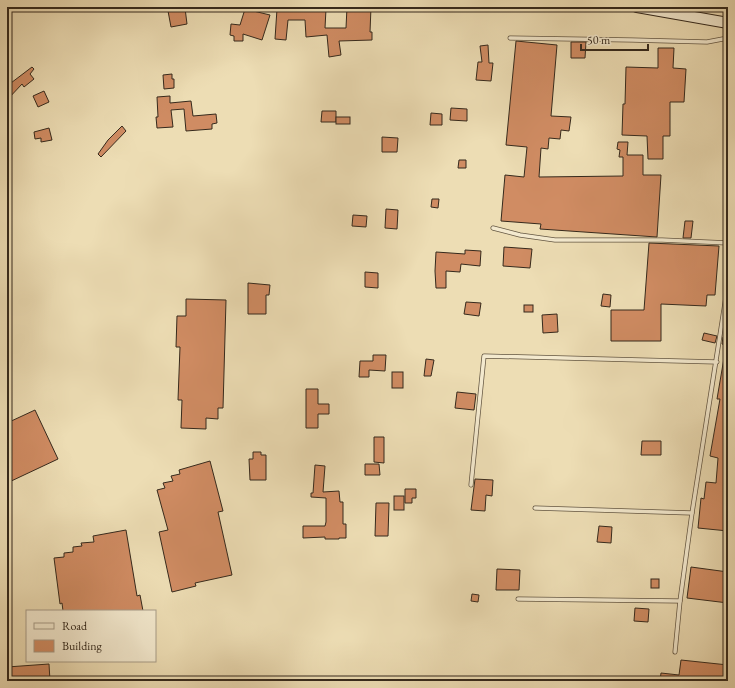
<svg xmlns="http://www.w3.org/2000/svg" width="735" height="688" font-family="'EB Garamond',serif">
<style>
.building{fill:#d08c63;stroke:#35291c}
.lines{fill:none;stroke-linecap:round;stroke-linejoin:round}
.service-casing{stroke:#635642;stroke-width:5}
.secondary-casing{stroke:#35291c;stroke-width:12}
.service{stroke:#f3e9ce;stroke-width:3.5}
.secondary{stroke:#f3e9ce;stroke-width:10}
</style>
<rect width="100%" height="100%" fill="#edddb4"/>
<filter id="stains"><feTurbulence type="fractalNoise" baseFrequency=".005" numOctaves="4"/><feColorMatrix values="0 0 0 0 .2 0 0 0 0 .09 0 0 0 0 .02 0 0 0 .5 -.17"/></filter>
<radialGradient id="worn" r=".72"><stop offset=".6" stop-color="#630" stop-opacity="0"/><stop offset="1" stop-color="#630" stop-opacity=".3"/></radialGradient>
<g class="building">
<polygon points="288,7 322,7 322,8 326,9 325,28 346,28 347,7 371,7 370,32 372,32 372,40 339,41 341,55 329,57 327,35 306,37 305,20 288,20 286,40 275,39 277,9 281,10 281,9 288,9"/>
<polygon points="185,8 187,24 171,27 168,11"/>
<polygon points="245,9 270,15 262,40 243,34 243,41 234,41 234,36 230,35 231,24 240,25"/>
<polygon points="516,41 557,45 551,116 571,117 569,131 561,130 560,139 549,138 548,149 541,148 539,177 623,176 623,157 619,157 620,150 617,149 618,142 628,142 627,155 643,155 643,175 661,175 657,237 540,229 541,224 501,221 505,175 524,177 527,147 506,145"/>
<polygon points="571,42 586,42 585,58 571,58"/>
<polygon points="488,45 489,63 493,63 491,81 476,80 478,62 482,62 480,46"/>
<polygon points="658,48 674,48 673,68 686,69 684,102 670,102 670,136 663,136 663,159 648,159 647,136 622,135 623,104 625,104 626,67 658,68"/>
<polygon points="32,67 34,69 30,74 34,79 24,87 22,84 7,100 7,86"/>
<polygon points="172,74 172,79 174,79 174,88 164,89 163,75"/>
<polygon points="44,91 49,102 38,107 33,96"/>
<polygon points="170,96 170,103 191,101 193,116 216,114 217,123 212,124 212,129 186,131 184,109 171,110 173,127 157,128 156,117 158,117 157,97"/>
<polygon points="451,108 467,109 467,121 450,120"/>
<polygon points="322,111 336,111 336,122 321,122"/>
<polygon points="431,113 442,114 442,125 430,125"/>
<rect x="336" y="117" width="14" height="7"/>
<polygon points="122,126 126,131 101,157 98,154 108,140"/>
<polygon points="49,128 52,140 41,142 41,138 35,139 34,132"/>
<polygon points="382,137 398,138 397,152 382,152"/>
<polygon points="459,160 466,160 466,168 458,168"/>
<polygon points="432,199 439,199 438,208 431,207"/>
<polygon points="386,209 398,210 397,229 385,228"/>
<polygon points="353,215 367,216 366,227 352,226"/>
<polygon points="685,221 693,221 691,238 683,238"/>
<polygon points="649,243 719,246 715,295 707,295 706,306 661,304 661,341 611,341 611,310 644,310"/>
<polygon points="504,247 532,249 530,268 503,266"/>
<polygon points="465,250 481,251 480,266 461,264 460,272 446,271 446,288 436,288 435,271 436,252 465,254"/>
<polygon points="365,272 378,273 378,288 365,287"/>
<polygon points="248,283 270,285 269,295 266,295 266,314 248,314"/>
<polygon points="603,294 611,295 610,307 601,306"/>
<polygon points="186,299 226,300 223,408 218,408 218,419 206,418 206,429 181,428 182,400 178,400 180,347 176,347 177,316 186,316"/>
<polygon points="466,302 481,303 479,316 464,314"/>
<rect x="524" y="305" width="9" height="7"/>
<polygon points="557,314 558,332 543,333 542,315"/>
<polygon points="704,333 717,336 715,343 702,340"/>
<polygon points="723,337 728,338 728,346 722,344"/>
<polygon points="373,355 386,355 385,371 369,370 369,377 359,377 360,361 373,361"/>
<polygon points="724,358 728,358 728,531 698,528 701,498 704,499 706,482 716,483 718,458 710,456 720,399 717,399"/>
<polygon points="426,359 434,360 431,376 424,376"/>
<rect x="392" y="372" width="11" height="16"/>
<polygon points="306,389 318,389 318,404 329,404 329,414 318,414 318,428 306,428"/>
<polygon points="457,392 476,394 474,410 455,408"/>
<polygon points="35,410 58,459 7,483 7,423"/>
<polygon points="374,437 384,437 384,463 374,462"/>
<polygon points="642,441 661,441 661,455 641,455"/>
<polygon points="253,452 261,452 261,455 266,455 266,480 250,480 249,459 253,459"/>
<polygon points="210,461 223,511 218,512 232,575 195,583 196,586 172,592 159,532 168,530 157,490 165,488 163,483 173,481 171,476 180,474 179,470"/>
<polygon points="365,464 379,464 380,475 365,475"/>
<polygon points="315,465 325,466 323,492 339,491 340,502 343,502 343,524 346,524 346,538 339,538 339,539 325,539 325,537 303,538 303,526 325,526 326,522 326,498 311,497 311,493 313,493"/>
<polygon points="475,479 493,480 492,496 486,495 485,511 471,510"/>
<polygon points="405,489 416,489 416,498 412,498 412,503 405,503"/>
<rect x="394" y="496" width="10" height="14"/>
<polygon points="376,503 389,503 388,536 375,536"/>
<polygon points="599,526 612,527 611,543 597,542"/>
<polygon points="126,530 137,596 140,595 143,611 63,611 62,603 60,604 54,558 64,557 64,553 73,552 73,547 82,546 81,543 94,542 93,536"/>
<polygon points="691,567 728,572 728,603 687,598"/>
<polygon points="497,569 520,570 519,590 496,590"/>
<rect x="651" y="579" width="8" height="9"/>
<polygon points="472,594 479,595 478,602 471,601"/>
<polygon points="635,608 649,609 648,622 634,621"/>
<polygon points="681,660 728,665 728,681 660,681 661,673 679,675"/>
<polygon points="49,664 50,681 7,681 7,667"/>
</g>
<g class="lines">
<g class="service-casing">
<g id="service">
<polyline points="510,38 632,40 707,42 728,38"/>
<polyline points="493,228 520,235 555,240 662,240 728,243"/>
<polyline points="471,485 484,356 717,362"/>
<polyline points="535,508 692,513"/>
<polyline points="518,599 680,601 692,513 728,284"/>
<polyline points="675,652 680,601"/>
</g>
</g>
<g class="secondary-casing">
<polyline id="secondary" points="637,7 728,23"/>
</g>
<use href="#service" class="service"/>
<use href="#secondary" class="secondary"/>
</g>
<rect width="735" height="688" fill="none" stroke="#edddb4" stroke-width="24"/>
<rect x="8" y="8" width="719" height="672" fill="none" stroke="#35291c" stroke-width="2"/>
<rect x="12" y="12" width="711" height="664" fill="none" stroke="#35291c"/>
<rect x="26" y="610" width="130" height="52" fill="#f3e9ce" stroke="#a79c87"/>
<rect x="34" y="623" width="20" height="6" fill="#f3e9ce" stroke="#a79c87"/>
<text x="62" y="630" font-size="12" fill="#35291c">Road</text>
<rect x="34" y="640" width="20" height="12" fill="#d08c63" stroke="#a79c87"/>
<text x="62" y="650" font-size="12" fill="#35291c">Building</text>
<path d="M581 44v6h67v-6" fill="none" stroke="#35291c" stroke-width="2"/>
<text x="587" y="44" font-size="12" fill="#35291c" stroke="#f3e9ce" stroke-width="3" paint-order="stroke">50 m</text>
<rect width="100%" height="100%" filter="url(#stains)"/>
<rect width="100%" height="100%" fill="url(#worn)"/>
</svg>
